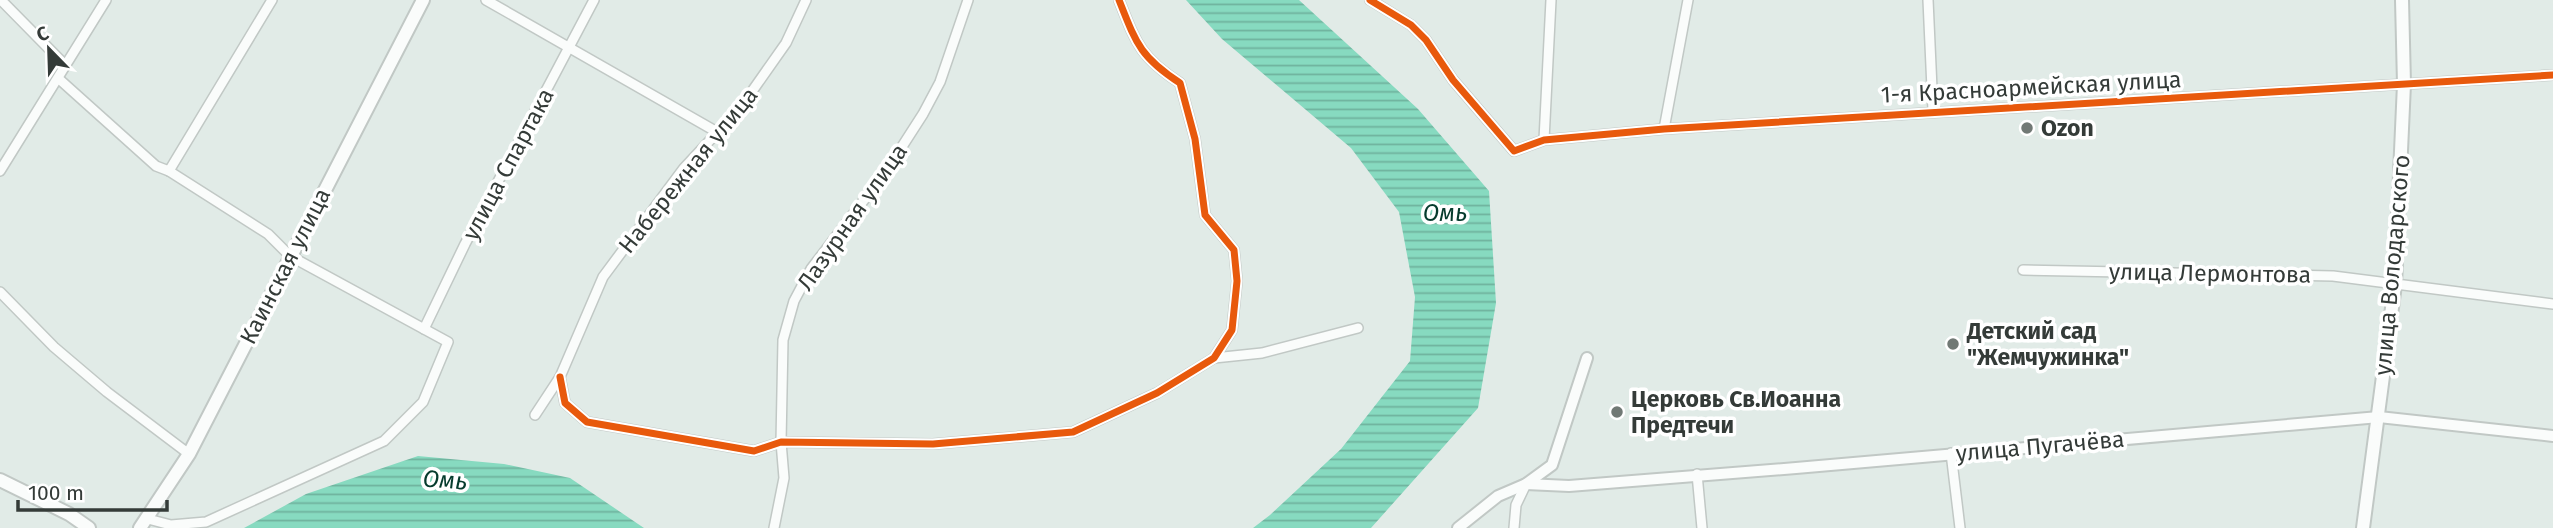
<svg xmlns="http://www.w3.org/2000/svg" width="2553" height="528" font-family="'Fira Sans',sans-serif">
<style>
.water{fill:url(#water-rules)}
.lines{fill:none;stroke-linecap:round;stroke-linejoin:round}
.minor-casing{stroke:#c1c8c5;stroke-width:12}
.tertiary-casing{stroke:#c1c8c5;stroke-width:14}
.secondary-casing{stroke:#c1c8c5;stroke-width:16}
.minor{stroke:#fafcfb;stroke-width:9}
.tertiary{stroke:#fafcfb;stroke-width:10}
.secondary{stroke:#fafcfb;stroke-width:12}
.cycleway-casing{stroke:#fff;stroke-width:11}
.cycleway{stroke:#e8590c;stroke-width:7}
.poi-dot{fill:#717975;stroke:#fff;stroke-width:2.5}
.labels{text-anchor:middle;stroke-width:7;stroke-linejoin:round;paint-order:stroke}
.street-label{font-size:23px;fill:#343b38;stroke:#fff}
.poi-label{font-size:23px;font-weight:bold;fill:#343b38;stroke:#fff;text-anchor:start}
.water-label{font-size:24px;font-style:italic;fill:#063b2d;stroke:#fff}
</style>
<defs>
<pattern id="water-rules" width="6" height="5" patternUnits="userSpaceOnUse" patternTransform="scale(1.75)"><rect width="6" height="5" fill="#87dac0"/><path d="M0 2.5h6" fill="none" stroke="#6fb29d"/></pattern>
</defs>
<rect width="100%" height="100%" fill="#e1ebe7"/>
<g class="water">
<polygon points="1186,0 1299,0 1418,109 1489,191 1496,303 1478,408 1371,528 1253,528 1270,515 1341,449 1410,361 1415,297 1399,212 1351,148 1222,39"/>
<polygon points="418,456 504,464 570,478 644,528 244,528 306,494"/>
</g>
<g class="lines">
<g class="minor-casing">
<g id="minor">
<polyline points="1,0 66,66"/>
<polyline points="486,0 717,132"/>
<polyline points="1370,0 1411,25 1426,40 1453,80 1514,151 1544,140 1664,129 2553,75"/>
<polyline points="1928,0 1933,111"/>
<polyline points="59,79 156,166 169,171 268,234 290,256 448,342 423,402 384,441 206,522 171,525 148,519"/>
<polyline points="1664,129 1688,0"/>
<polyline points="1544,140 1551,0"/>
<polyline points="0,171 106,0"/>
<polyline points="169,171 272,0"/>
<polyline points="2023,270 2333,276 2553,304"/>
<polyline points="0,292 54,347 107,392 189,454"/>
<polyline points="424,329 465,244 594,0"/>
<polyline points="1214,358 1262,353 1358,328"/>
<path d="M560 377 565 403 587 422 754 451 781 442 933 444 1073 432 1157 393 1214 358 1232 330 1237 281 1234 250 1205 215 1195 139 1180 83C1140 57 1136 43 1119 0"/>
<polyline points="535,415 560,377 603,277 684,168 741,107 786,43 806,0"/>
<polyline points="1951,453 1960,528"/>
<polyline points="1697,474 1702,528"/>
<polyline points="774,528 784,478 781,442 783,340 794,301 811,269 887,170 923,114 940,82 968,0"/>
<polyline points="1514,528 1516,505 1526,484"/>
</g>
</g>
<g class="tertiary-casing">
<g id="tertiary">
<polyline points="1526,484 1569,486 1796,468 2379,417 2553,436"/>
<polyline points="1458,528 1498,496 1526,484 1552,465 1587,358"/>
</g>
</g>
<g class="secondary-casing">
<g id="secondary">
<polyline points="0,480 69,514 89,528"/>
<polyline points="140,528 189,454 423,0"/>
<polyline points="2363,528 2395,285 2404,84 2402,0"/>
</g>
</g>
<use href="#minor" class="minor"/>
<use href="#tertiary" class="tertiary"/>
<use href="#secondary" class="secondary"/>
<g class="cycleway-casing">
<g id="cycleway">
<polyline points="1370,0 1411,25 1426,40 1453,80 1514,151 1544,140 1664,129 2553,75"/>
<path d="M560 377 565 403 587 422 754 451 781 442 933 444 1073 432 1157 393 1214 358 1232 330 1237 281 1234 250 1205 215 1195 139 1180 83C1140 57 1136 43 1119 0"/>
</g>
</g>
<use href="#cycleway" class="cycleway"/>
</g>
<g class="poi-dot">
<circle cx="2027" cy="128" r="7"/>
<circle cx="1953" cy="344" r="7"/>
<circle cx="1617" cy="412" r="7"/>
</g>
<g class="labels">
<g class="street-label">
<text transform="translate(2031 87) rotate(-3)" y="8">1-я Красноармейская улица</text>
<text transform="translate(508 164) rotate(-62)" y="8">улица Спартака</text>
<text transform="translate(688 170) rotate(-51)" y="8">Набережная улица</text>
<text transform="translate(852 217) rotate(-55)" y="8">Лазурная улица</text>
<text transform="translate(2392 265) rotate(-85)" y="8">улица Володарского</text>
<text transform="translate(285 266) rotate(-63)" y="8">Каинская улица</text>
<text transform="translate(2210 273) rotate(1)" y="8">улица Лермонтова</text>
<text transform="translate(2040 446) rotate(-5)" y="8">улица Пугачёва</text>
</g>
<g class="poi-label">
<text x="2041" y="136">Ozon</text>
<text x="1967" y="339">Детский сад<tspan x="1967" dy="26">"Жемчужинка"</tspan></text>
<text x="1631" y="407">Церковь Св.Иоанна<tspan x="1631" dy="26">Предтечи</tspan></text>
</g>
<g class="water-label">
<text x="1445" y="221">Омь</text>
<text transform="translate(445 480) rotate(4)" y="8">Омь</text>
</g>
</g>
<g transform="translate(49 49) rotate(337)" stroke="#ffffff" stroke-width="5" paint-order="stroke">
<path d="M0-5L12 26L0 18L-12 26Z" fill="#343b38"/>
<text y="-10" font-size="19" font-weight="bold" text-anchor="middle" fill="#343b38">С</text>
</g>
<path d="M18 500v10h149v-10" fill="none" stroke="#343b38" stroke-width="3.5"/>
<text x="28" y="500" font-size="21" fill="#343b38" stroke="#ffffff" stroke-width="5" paint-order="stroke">100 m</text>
</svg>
